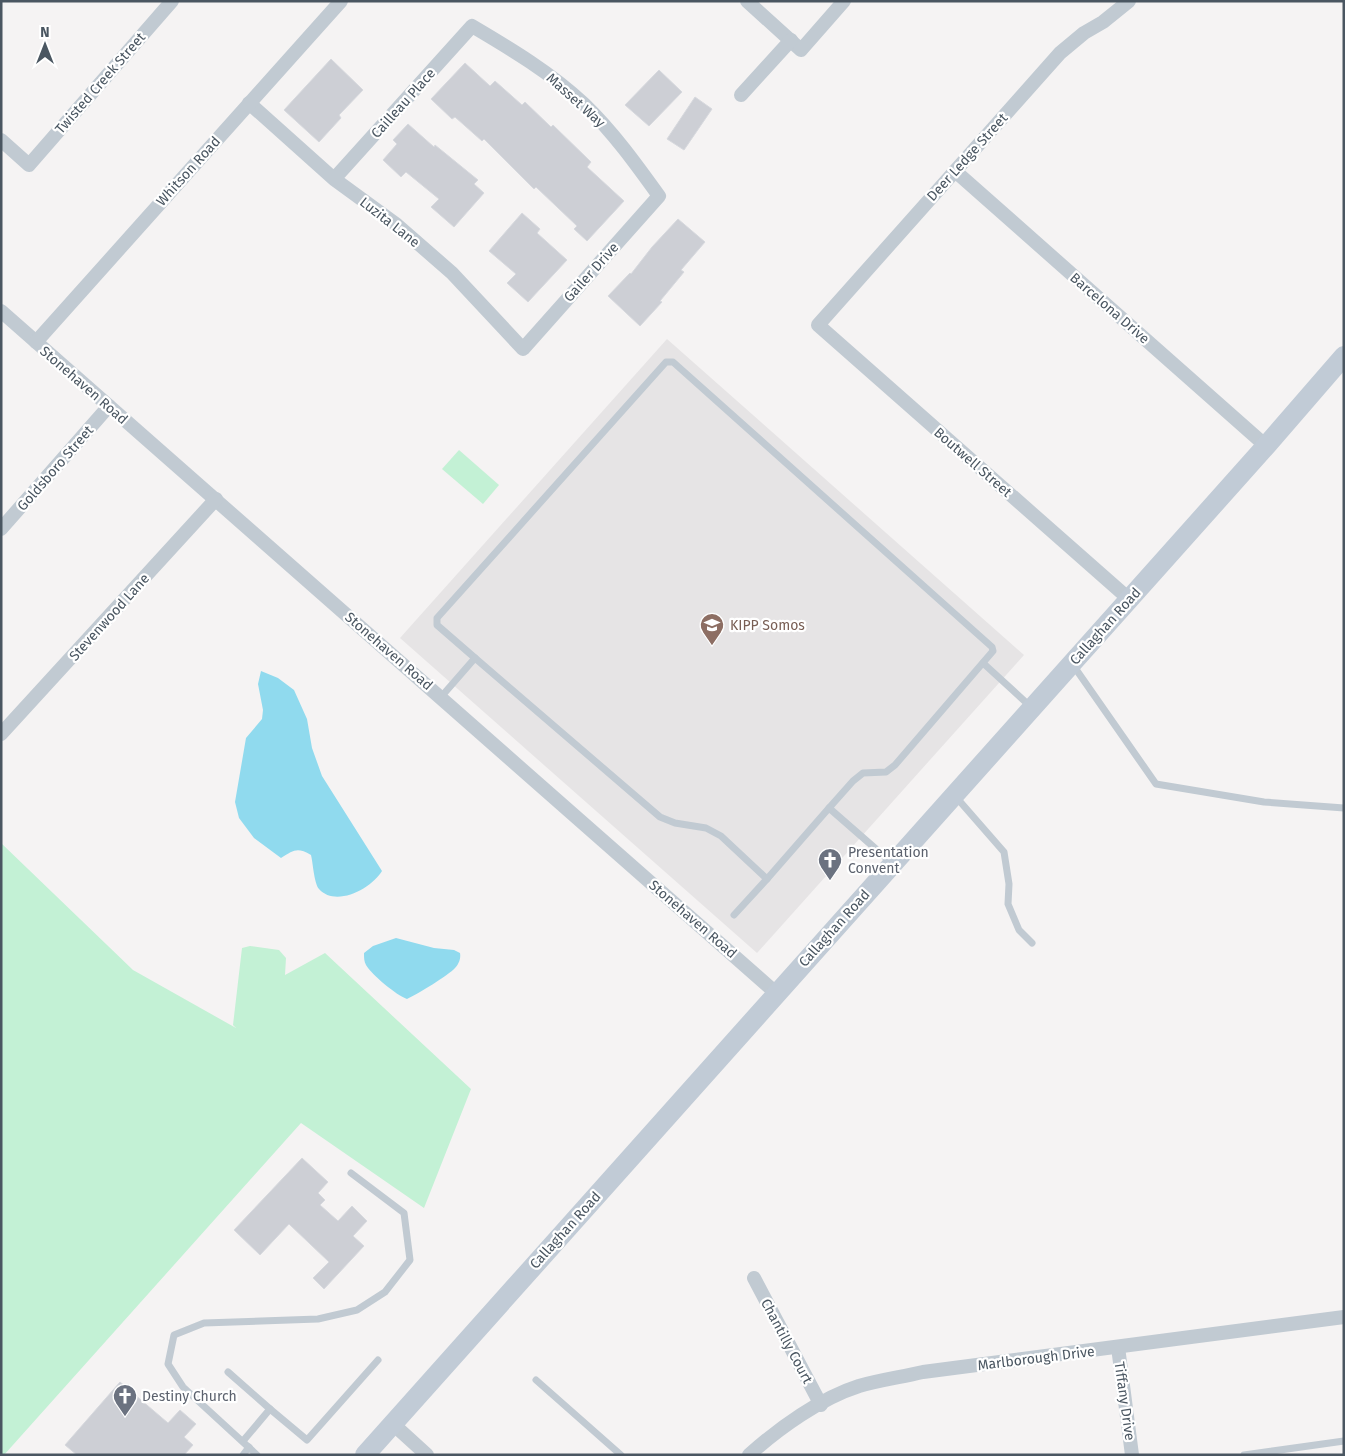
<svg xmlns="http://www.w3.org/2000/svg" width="1345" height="1456" font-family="'Fira Sans',sans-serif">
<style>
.education{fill:#e6e4e5}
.green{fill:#c3f1d5}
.water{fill:#90daee}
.building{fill:#cdcfd5;stroke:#d7d9de}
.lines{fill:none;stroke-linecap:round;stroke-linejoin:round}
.lane{stroke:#c1cad2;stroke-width:7}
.street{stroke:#c1cad2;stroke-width:14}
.secondary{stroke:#c1cbd6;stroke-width:20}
.labels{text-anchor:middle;stroke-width:4.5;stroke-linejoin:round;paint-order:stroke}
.street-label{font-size:14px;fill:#4a5661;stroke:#fff}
.education-label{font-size:14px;fill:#785e54;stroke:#fff;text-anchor:start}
.worship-label{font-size:14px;fill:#5b616d;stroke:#fff;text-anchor:start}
</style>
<rect width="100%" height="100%" fill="#f5f3f3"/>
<polygon class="education" points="667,339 1024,655 757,953 400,638"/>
<g class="green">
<polygon points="459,450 499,485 483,504 442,469"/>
<polygon points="1,843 133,970 236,1028 233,1025 242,948 250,946 279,950 286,958 285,975 325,953 471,1089 424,1208 301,1123 4,1455 1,1455"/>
</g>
<g class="water">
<path d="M261 671 278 678 294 690 307 719 312 748 322 776 382 871C372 888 336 908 319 889 314 883 313 863 311 855 297 847 294 850 281 858L254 838 239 818 235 802 246 738 262 719 263 710 258 684Z"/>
<path d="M396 938 434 948 454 950 460 953C461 958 459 964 455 968 449 975 416 995 407 999 396 995 372 975 366 965 364 961 364 958 364 953L373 946Z"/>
</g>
<g class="building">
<polygon points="331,59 363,90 339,115 341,118 319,142 284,110"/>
<polygon points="465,63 490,86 495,81 522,105 525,102 551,127 553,125 591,162 587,167 624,201 587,241 574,229 577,226 536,187 534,189 484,139 482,141 455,117 452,119 431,99"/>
<polygon points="659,70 682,92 649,126 625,105"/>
<polygon points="695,97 712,109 684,150 667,139"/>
<polygon points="408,124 434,147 435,145 478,180 474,184 484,193 454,227 431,207 439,199 406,172 401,177 383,160 397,144 393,140"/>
<polygon points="522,213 540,229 537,233 567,260 528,302 507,283 516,274 489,251"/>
<polygon points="678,219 705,242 681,270 684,272 660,301 662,302 640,326 608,296 630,273 631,274 652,247"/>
<polygon points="302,1158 328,1182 318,1193 325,1200 320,1205 338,1221 352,1206 367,1221 353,1236 364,1246 324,1289 313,1278 329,1262 289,1224 260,1255 234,1230"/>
<polygon points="120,1382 168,1423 180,1410 196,1424 184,1437 193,1445 184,1455 77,1455 65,1445"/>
</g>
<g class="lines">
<g class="lane">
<polyline points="475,658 437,625 437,618 666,362 673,362 992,647 993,651 895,765 886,772 863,773 853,781 829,808"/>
<polyline points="983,663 1031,707"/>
<polyline points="1073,665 1156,784 1264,802 1344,808"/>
<polyline points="441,697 475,658 660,817 675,823 706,828 721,836 767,879 829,808 892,863"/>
<polyline points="956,797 1004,852 1009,884 1008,904 1019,930 1032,943"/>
<polyline points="734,915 767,879"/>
<polyline points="228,1372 270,1409"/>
<polyline points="536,1380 621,1455"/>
<polyline points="243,1441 270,1409 307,1440 378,1360"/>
<polyline points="243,1455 249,1447"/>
<polyline points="257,1455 183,1387 168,1364 174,1335 204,1323 318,1319 357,1310 385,1292 410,1260 404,1213 351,1173"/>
<polyline points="1244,1455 1344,1441"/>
</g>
<g class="street">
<polyline points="747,1 801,50 844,1"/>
<polyline points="1129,1 1103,22 1084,33 1060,53 818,325 1129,599"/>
<polyline points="741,95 791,40"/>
<path d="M249 103 334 179 397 225 452 273 523 349 659 196C636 164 613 132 584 104 551 73 511 49 472 26L334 179"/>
<polyline points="1,140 29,165 172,1"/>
<polyline points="955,171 1266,446"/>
<polyline points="1,311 776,993"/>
<polyline points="36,342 341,1"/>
<polyline points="1,529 109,406"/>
<polyline points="1,734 216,499"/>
<polyline points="754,1278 821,1405"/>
<polyline points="1118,1347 1132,1455"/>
<polyline points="393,1424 427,1455"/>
<path d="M749 1455C779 1428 821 1398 859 1386 880 1380 902 1377 923 1372L1344 1317"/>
</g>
<polyline class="secondary" points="365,1455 1266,446 1344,356"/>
</g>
<defs>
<g id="school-pin" transform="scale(1.25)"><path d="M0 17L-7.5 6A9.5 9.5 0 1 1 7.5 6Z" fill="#8d6e63" stroke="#fff"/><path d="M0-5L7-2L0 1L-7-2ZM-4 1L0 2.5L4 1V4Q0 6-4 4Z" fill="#fff"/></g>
<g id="church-pin" transform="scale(1.25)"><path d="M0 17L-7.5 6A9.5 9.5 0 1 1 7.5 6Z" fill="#6b7280" stroke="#fff"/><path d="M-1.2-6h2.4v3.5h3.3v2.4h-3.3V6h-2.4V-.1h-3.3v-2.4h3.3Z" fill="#fff"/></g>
</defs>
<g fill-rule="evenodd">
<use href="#school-pin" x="712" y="625"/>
<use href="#church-pin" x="830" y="860"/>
<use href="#church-pin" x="125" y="1396"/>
</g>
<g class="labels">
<g class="street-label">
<text transform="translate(100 83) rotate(-49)" y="5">Twisted Creek Street</text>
<text transform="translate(576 100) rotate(42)" y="5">Masset Way</text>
<text transform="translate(403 103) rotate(-48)" y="5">Cailleau Place</text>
<text transform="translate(967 157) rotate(-48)" y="5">Deer Ledge Street</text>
<text transform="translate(188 171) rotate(-48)" y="5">Whitson Road</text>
<text transform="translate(390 222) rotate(38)" y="5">Luzita Lane</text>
<text transform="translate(591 272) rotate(-48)" y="5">Gailer Drive</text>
<text transform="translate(1110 308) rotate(41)" y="5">Barcelona Drive</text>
<text transform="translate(84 385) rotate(41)" y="5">Stonehaven Road</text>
<text transform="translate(973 462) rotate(41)" y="5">Boutwell Street</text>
<text transform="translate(55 468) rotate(-49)" y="5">Goldsboro Street</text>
<text transform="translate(109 617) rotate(-48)" y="5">Stevenwood Lane</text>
<text transform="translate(1105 626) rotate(-48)" y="5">Callaghan Road</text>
<text transform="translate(389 651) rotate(41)" y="5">Stonehaven Road</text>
<text transform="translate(693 919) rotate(41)" y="5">Stonehaven Road</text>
<text transform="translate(834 928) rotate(-48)" y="5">Callaghan Road</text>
<text transform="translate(565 1230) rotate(-48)" y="5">Callaghan Road</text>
<text transform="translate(787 1341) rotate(62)" y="5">Chantilly Court</text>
<text transform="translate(1036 1358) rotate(-7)" y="5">Marlborough Drive</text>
<text transform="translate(1125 1401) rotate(82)" y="5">Tiffany Drive</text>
</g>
<g class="education-label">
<text x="730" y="630">KIPP Somos</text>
</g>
<g class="worship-label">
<text x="848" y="857">Presentation<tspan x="848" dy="16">Convent</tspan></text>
<text x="142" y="1401">Destiny Church</text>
</g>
</g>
<rect width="1345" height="1456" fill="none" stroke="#4a5661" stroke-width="5"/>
<g transform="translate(45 45)" stroke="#ffffff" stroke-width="4" paint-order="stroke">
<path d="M0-4L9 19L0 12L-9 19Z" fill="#4a5661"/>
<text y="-8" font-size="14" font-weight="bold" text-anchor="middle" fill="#4a5661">N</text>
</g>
</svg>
